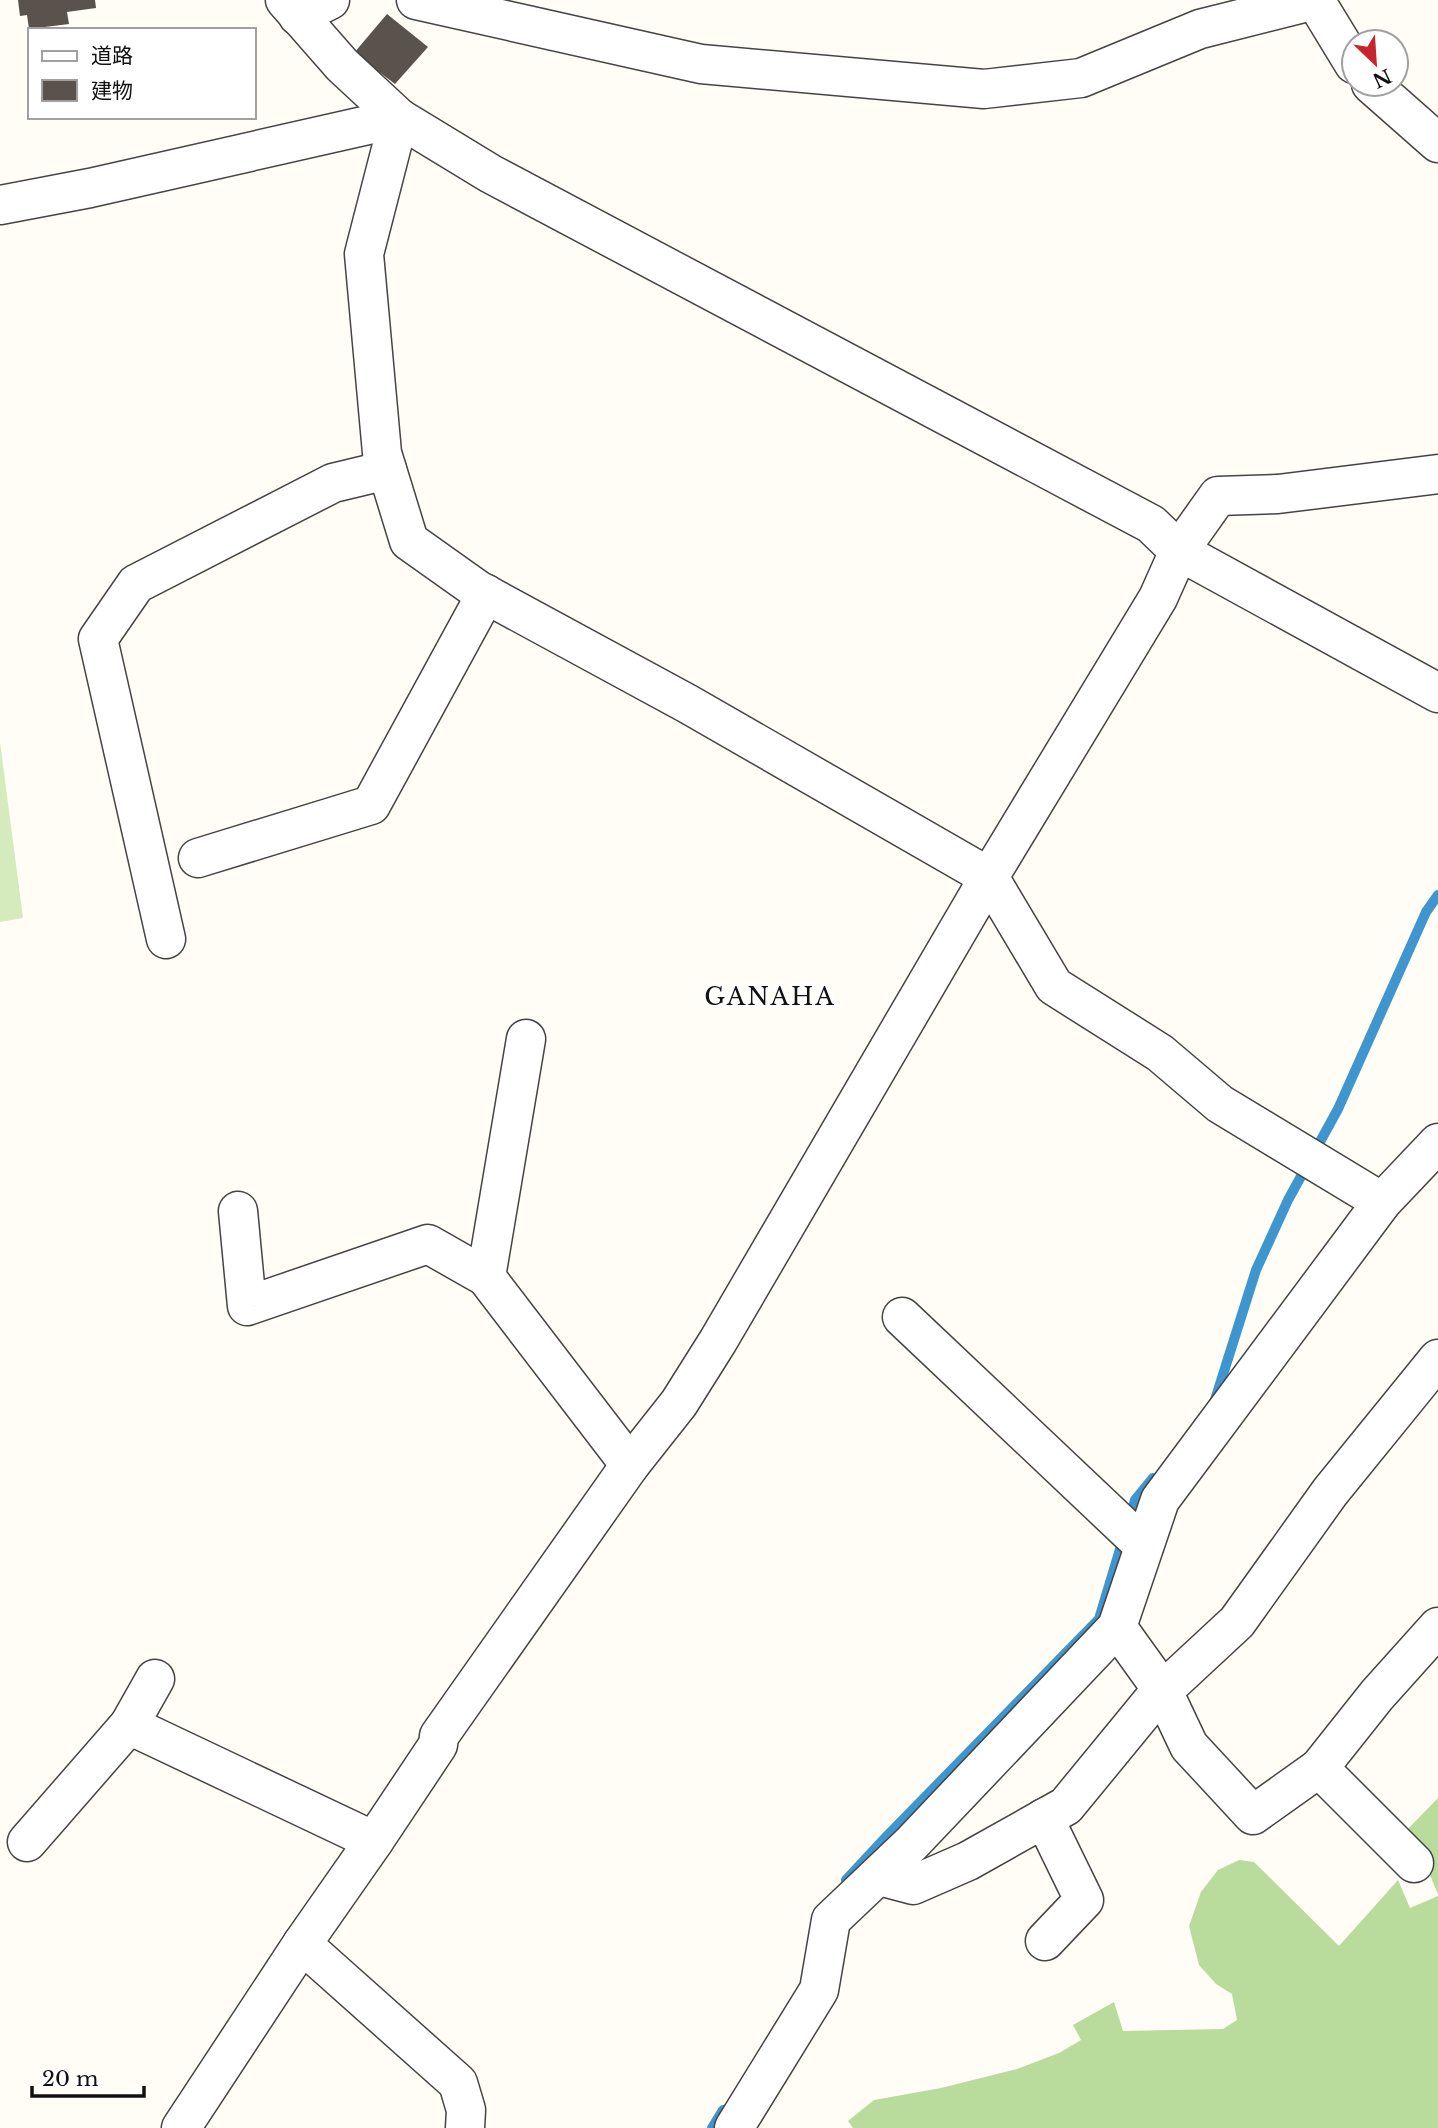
<svg xmlns="http://www.w3.org/2000/svg" width="1438" height="2128" font-family="'Libre Baskerville','Noto Sans JP',serif">
<style>
.green{fill:#d5ebbd}
.forest{fill:#b9dc9c}
.lines{fill:none;stroke-linecap:round;stroke-linejoin:round}
.stream{stroke:#3f96cf;stroke-width:10}
.building{fill:#5a524d}
.minor-casing{stroke:#444;stroke-width:41}
.minor{stroke:#fff;stroke-width:38}
.labels{text-anchor:middle;stroke-width:7;stroke-linejoin:round;paint-order:stroke}
.quarter-label{font-size:24px;letter-spacing:2px;fill:#111;stroke:#fff}
</style>
<rect width="100%" height="100%" fill="#fffdf5"/>
<polygon class="green" points="0,742 23,918 0,922"/>
<g class="forest">
<polygon points="1438,1798 1438,1894 1419,1850 1405,1832"/>
<polygon points="1239,1860 1254,1862 1339,1946 1398,1880 1410,1908 1438,1896 1438,2128 853,2128 848,2121 874,2100 941,2088 1017,2069 1059,2053 1081,2040 1073,2025 1114,2002 1123,2031 1223,2029 1237,2020 1232,1994 1216,1984 1199,1965 1189,1926 1201,1892 1218,1870"/>
</g>
<g class="lines">
<g class="stream">
<polyline points="1214,1403 1256,1270 1288,1200 1338,1109 1426,912 1438,895"/>
<polyline points="1129,1521 1135,1500 1153,1478"/>
<polyline points="846,1880 887,1836 1099,1619 1124,1536"/>
<polyline points="712,2128 723,2110"/>
</g>
</g>
<g class="building">
<polygon points="18,0 95,0 96,8 67,12 69,24 29,29 27,15 20,16"/>
<polygon points="387,14 428,47 395,84 354,53"/>
</g>
<g class="lines">
<g class="minor-casing">
<g id="minor">
<polyline points="285,0 342,65 399,118 491,174 1151,524 1179,551 1438,693"/>
<polyline points="416,0 701,64 984,89 1081,78 1200,29 1315,0"/>
<polyline points="1315,0 1354,64"/>
<polyline points="298,16 330,0"/>
<polyline points="1371,84 1438,143"/>
<polyline points="399,118 364,254 382,453 409,541 478,590 688,704 989,877 1054,986 1160,1053 1220,1104 1382,1202"/>
<polyline points="0,205 90,188 399,118"/>
<polyline points="198,858 371,805 486,594"/>
<polyline points="166,939 98,639 136,584 333,483 387,470"/>
<polyline points="526,1039 486,1277 630,1465"/>
<polyline points="238,1211 247,1306 428,1244 486,1277"/>
<polyline points="902,1317 1144,1546"/>
<polyline points="1117,1627 1163,1691 1189,1746 1253,1815 1319,1768 1377,1695 1438,1627"/>
<polyline points="129,1725 374,1841"/>
<polyline points="1319,1768 1414,1863"/>
<polyline points="1044,1818 1084,1900 1045,1941"/>
<polyline points="27,1842 129,1725 155,1679"/>
<polyline points="879,1876 913,1885 968,1861 1066,1806 1153,1700 1237,1622 1330,1492 1438,1359"/>
<polyline points="302,1944 458,2083 466,2110 465,2128"/>
<polyline points="181,2128 302,1944 374,1841 438,1745 439,1736 630,1465 679,1403 718,1341 989,877 1158,598 1179,551 1218,496 1278,494 1438,474"/>
<polyline points="734,2128 819,1990 831,1920 911,1844 1117,1627 1160,1500 1382,1202 1438,1143"/>
</g>
</g>
<use href="#minor" class="minor"/>
</g>
<g class="labels">
<g class="quarter-label">
<text x="770" y="1005">GANAHA</text>
</g>
</g>
<rect x="28" y="28" width="228" height="91" fill="#ffffff" stroke="#a0a0a0" stroke-width="2"/>
<rect x="42" y="51" width="35" height="10" fill="#ffffff" stroke="#a0a0a0" stroke-width="2"/>
<text x="91" y="63" font-size="21" fill="#111111">道路</text>
<rect x="42" y="80" width="35" height="21" fill="#5a524d" stroke="#a0a0a0" stroke-width="2"/>
<text x="91" y="98" font-size="21" fill="#111111">建物</text>
<g transform="translate(1375 63) rotate(155)"><circle r="33" fill="#ffffff" stroke="#a0a0a0" stroke-width="2"/>
<path d="M0-5L12 26L0 18L-12 26Z" fill="#c4262e"/>
<text y="-10" font-size="19" font-weight="bold" text-anchor="middle" fill="#111111">N</text>
</g>
<path d="M32 2086v10h112v-10" fill="none" stroke="#111111" stroke-width="3.5"/>
<text x="42" y="2086" font-size="21" fill="#111111" stroke="#ffffff" stroke-width="5" paint-order="stroke">20 m</text>
</svg>
